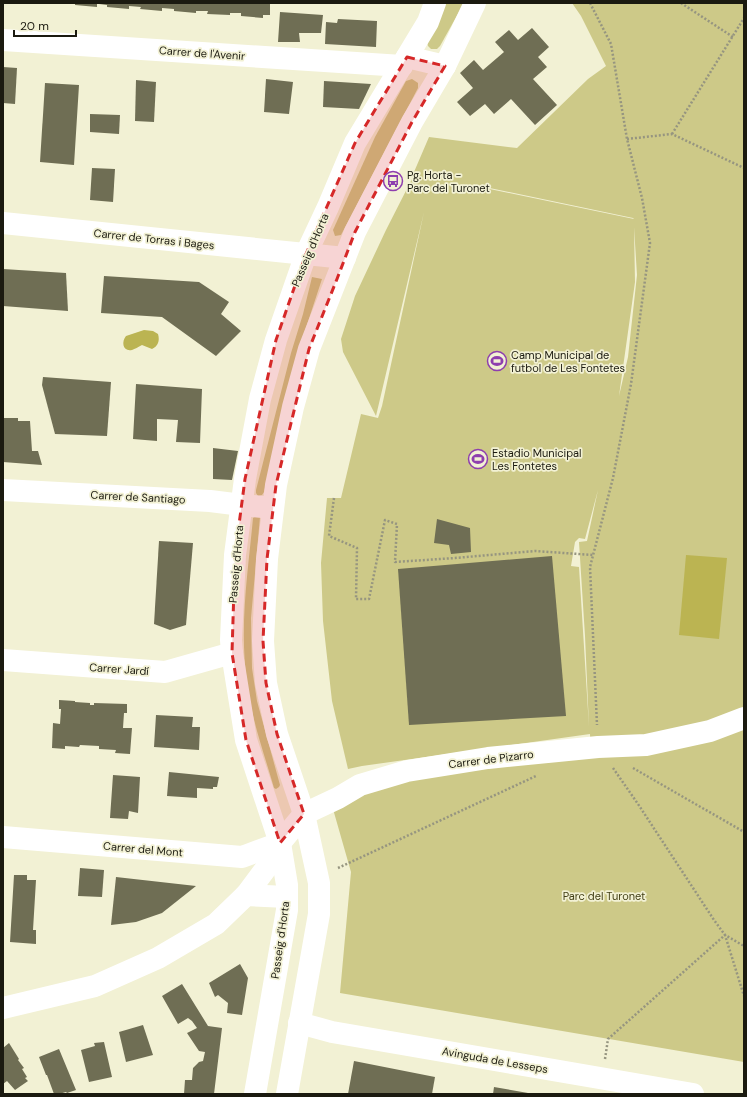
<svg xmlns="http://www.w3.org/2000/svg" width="747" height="1097" font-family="'DM Sans',sans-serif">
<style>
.green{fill:#cdc988;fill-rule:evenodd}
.water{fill:#bbb452}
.building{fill:#6f6e54}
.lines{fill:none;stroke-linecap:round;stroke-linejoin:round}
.path{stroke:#969580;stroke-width:2.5;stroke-dasharray:2 2;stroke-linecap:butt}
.street{stroke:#fff;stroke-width:22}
.secondary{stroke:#fff;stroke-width:22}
.marked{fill:#d62828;fill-opacity:0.2;stroke:#d62828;stroke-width:3;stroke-dasharray:8 5;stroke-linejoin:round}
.labels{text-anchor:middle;stroke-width:3.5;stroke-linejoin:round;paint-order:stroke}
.street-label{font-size:11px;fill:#1b1a10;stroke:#f2f1d4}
.poi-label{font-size:11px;fill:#1b1a10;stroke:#f2f1d4;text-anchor:start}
.park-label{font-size:11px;fill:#423f16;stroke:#f2f1d4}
</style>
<rect width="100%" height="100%" fill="#f2f1d4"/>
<g class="green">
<polygon points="446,3 464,3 440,46 437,49 431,49 428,46 427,42"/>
<path d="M572 3H744V1062L340 993 351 872 333 809 376 787 463 770 591 756 590 734 362 766 348 769 332 701 323 621 321 563 327 498H341L361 414 378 418 382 406 424 212 376 416 343 352 341 339 355 296 386 230 415 173 414 172 429 137 517 148 588 79 606 66 581 16ZM480 186 633 218 634 219 480 187ZM634 227 637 275 628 357 619 396 635 282ZM598 490 587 541 579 542 585 636 589 727 579 567 571 566 575 542 579 538 585 539Z"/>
<polygon points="412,79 418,83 418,88 341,235 335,236 333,230 375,137 406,81"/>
<polygon points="312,277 322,279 297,355 264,492 262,495 258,496 256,493 256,490 291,353 303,314"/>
<path d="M256 515 260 517 251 618 252 668 257 701 280 785 279 787 276 789 274 788C264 753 251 718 247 682 239 627 248 572 253 518Z"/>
</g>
<g class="water">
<path d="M144 330 153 331 158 334C160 341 158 346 152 349L142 345C138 347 135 349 132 350 123 352 121 342 126 336Z"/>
<polygon points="686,555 727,558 719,639 679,635"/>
</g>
<g class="building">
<polygon points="75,3 97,3 97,7 75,5"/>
<polygon points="99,3 270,3 270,15 263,15 263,18 241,16 241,13 230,13 230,15 207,14 208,11 196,11 196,13 174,11 174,9 162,8 162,11 140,9 141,7 129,6 129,9 107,7 107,5 99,4"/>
<polygon points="280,12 323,15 321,33 299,33 300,42 278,42"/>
<polygon points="338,19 377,21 376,47 325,44 326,22 337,23"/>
<polygon points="532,28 549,47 538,57 547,67 533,79 557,105 535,125 511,99 494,114 485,104 470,116 457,102 473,88 460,73 474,60 483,70 504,52 495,42 509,30 518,40"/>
<polygon points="3,67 17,68 15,104 3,103"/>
<polygon points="266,79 293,82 289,114 264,112"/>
<polygon points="136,80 156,82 154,122 135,121"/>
<polygon points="324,81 371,84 359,109 323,107"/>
<polygon points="45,83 79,85 74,165 40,162"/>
<polygon points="90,114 120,115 119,134 90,132"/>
<polygon points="92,168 115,169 113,202 90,200"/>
<polygon points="3,269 66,273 68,311 3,306"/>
<polygon points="104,276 199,282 229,302 221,314 241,331 216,356 162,317 101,313"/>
<polygon points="43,377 111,382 107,436 55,434 42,385"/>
<polygon points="136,384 202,389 200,443 176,442 178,420 157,419 157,441 133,439"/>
<polygon points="3,418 18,418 18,421 30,421 32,451 38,451 42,465 3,462"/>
<polygon points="213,448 238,451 232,480 213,479"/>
<polygon points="437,519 470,528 471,552 451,554 449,545 434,543"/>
<polygon points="159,541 193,543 186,625 170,630 154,624"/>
<polygon points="552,556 566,716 409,725 398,569"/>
<polygon points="59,700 75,701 75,702 90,703 90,705 94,705 94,703 127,704 127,713 124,713 123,728 132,728 130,754 115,753 116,750 99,749 99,746 80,745 79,747 65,746 65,749 52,748 53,723 60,724 61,709 59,709"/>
<polygon points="156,715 193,717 192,727 200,727 199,750 154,747"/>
<polygon points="169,772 219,777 217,787 213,787 213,789 197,788 197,798 167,796"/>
<polygon points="113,775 140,777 138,813 129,811 128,819 110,818"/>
<polygon points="80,868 104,870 102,897 78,896"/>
<polygon points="14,875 27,875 27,880 36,880 33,930 36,930 36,944 10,942"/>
<polygon points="116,877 196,886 162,913 136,922 111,925"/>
<polygon points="240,964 248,978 242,1015 227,1013 228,1003 218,995 215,997 209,983"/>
<polygon points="182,984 208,1026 222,1028 214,1094 184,1094 185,1080 192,1080 193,1068 199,1062 203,1061 205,1052 199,1051 187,1033 197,1028 192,1021 188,1018 178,1024 162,996"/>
<polygon points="143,1025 153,1055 126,1062 119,1032"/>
<polygon points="104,1042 112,1077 89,1082 81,1050 95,1046 94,1043"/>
<polygon points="9,1043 19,1059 18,1060 24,1068 22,1069 27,1077 25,1078 28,1081 15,1090 7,1081 3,1084 3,1048"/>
<polygon points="59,1049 76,1090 67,1093 66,1092 59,1094 54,1094 47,1075 46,1075 39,1057"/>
<polygon points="354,1061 435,1077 432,1094 348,1094"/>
<polygon points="494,1087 528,1093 528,1094 493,1094"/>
</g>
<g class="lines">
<g class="path">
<polyline points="590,3 611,44 627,139 642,198 650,243 631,384 613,478 590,567 597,725"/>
<polyline points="681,3 733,37"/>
<polyline points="672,134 744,18"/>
<polyline points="627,139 672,134 744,168"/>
<polyline points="334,498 329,536 357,548 356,599 369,599 385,520 397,524 395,562 455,558 535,551 593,555"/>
<polyline points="613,768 638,804 714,920 725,935 744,946"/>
<polyline points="633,768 744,832"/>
<polyline points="338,868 536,776"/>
<polyline points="605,1059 608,1039 725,935 744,996"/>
</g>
<g class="street">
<polyline points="3,40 402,66"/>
<polyline points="407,57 445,66"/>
<polyline points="3,223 345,258"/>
<polyline points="3,490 210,501 242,505 273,508"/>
<polyline points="3,660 165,672 232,653"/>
<polyline points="3,837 242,857 280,843"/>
<polyline points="246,895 287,897"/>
<polyline points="3,1008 95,986 158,958 216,924 246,895 270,863 280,843 304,814 338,798 360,785 407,771 488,758 598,747 646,745 710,731 744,718"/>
<polyline points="299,1023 332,1032 693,1094"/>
</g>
<g class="secondary">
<polyline points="255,1094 287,910 287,885 280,843 246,740 232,653 231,640 235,555 245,479 260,399 276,340 306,254 328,207 355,143 428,22 435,3"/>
<polyline points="287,1094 319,914 319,883 304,814 277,734 266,683 263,641 267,559 276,485 293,407 309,349 355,232 412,122 445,66 475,3"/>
</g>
</g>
<path class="marked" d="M407 57 445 66 412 122 355 232 337 279 309 349 276 485 267 559 263 641 266 683 277 734 304 814 280 843 246 740 232 653 235 555 245 479 276 340 306 254 355 143Z"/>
<defs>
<g id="bus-ring" transform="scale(1)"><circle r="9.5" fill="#f2f1d4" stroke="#8e3eae" stroke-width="1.5"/><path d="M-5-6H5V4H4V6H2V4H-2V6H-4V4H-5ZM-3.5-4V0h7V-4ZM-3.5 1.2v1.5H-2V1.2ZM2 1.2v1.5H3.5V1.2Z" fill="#8e3eae"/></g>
<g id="stadium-ring" transform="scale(1)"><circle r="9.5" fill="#f2f1d4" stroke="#8e3eae" stroke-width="1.5"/><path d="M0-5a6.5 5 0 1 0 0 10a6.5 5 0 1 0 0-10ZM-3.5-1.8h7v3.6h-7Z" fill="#8e3eae"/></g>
</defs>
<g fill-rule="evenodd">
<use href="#bus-ring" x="393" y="181"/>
<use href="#stadium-ring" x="497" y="361"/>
<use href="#stadium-ring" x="478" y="459"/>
</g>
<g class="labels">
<g class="street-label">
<text transform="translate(202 53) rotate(4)" y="4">Carrer de l'Avenir</text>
<text transform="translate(154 239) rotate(6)" y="4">Carrer de Torras i Bages</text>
<text transform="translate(310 250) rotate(-67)" y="4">Passeig d'Horta</text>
<text transform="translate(138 497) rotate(3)" y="4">Carrer de Santiago</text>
<text transform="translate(236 564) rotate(-85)" y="4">Passeig d'Horta</text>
<text transform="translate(119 669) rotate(4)" y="4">Carrer Jardí</text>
<text transform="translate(491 759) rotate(-7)" y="4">Carrer de Pizarro</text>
<text transform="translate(143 849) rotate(5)" y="4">Carrer del Mont</text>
<text transform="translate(280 940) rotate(-82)" y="4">Passeig d'Horta</text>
<text transform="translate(495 1060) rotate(10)" y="4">Avinguda de Lesseps</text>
</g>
<g class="poi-label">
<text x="407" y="179">Pg. Horta -<tspan x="407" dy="13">Parc del Turonet</tspan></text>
<text x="511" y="359">Camp Municipal de<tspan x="511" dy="13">futbol de Les Fontetes</tspan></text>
<text x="492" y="457">Estadio Municipal<tspan x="492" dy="13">Les Fontetes</tspan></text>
</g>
<g class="park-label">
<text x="604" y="900">Parc del Turonet</text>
</g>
</g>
<rect width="747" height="1097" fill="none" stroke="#1b1a10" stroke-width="8"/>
<path d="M14 30v6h62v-6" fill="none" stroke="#1b1a10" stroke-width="2"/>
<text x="20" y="30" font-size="12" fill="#1b1a10" stroke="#f2f1d4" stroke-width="3" paint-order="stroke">20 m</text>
</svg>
